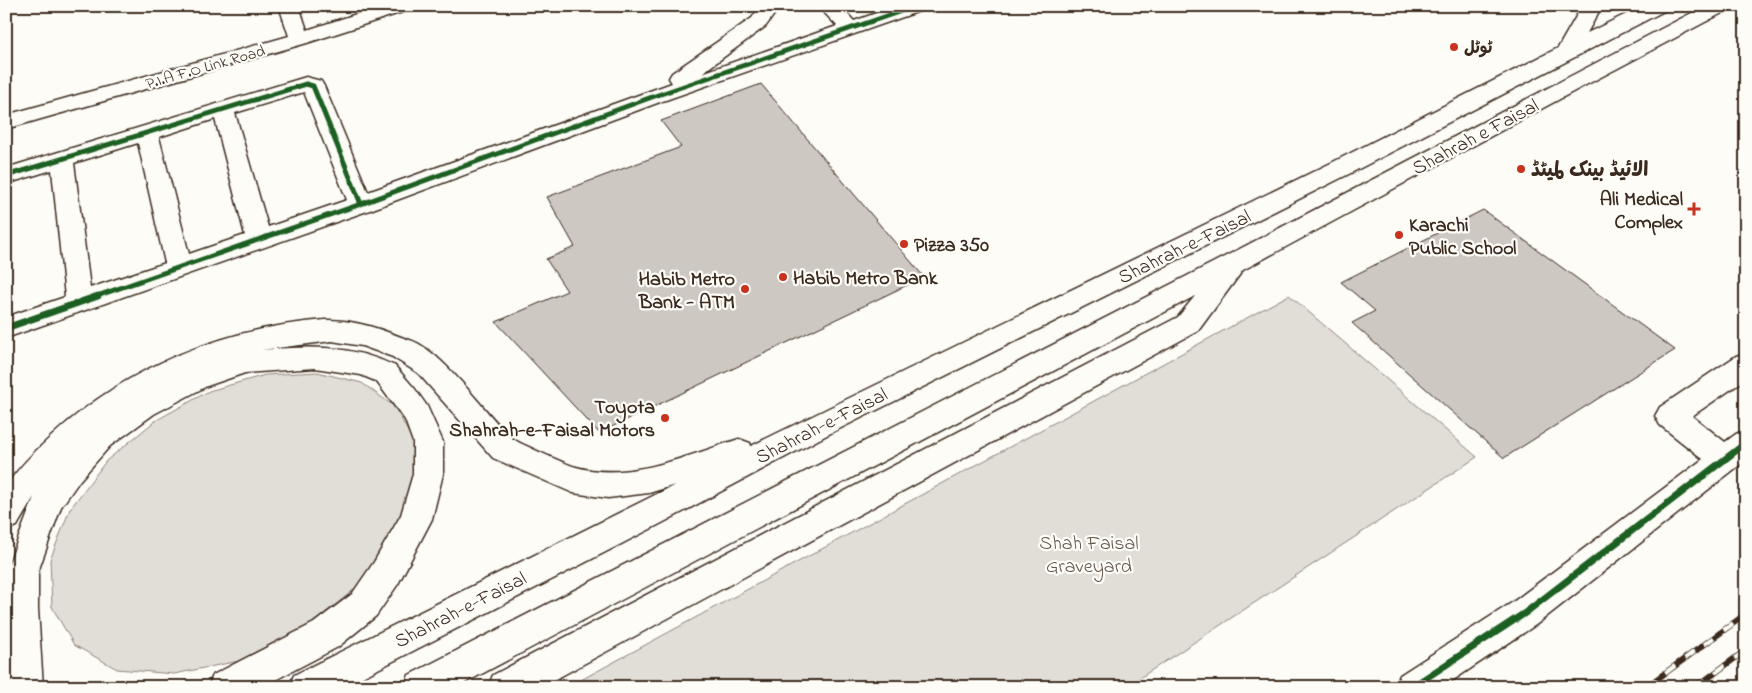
<svg xmlns="http://www.w3.org/2000/svg" width="1752" height="693" font-family="'Indie Flower','Playpen Sans Arabic',sans-serif">
<style>
.green{fill:#e1ded7;stroke:#8e847a}
.building{fill:#cdc8c2;stroke:#3b2a1e}
.lines{fill:none;stroke-linecap:round;stroke-linejoin:round}
.minor-casing{stroke:#3b2a1e;stroke-width:3}
.primary-casing{stroke:#3b2a1e;stroke-width:3}
.trunk-casing{stroke:#3b2a1e;stroke-width:3}
.minor{fill:#fdfcf7;fill-rule:evenodd}
.primary{fill:#fdfcf7;fill-rule:evenodd}
.trunk{fill:#fdfcf7;fill-rule:evenodd}
.rail-casing{stroke:#3b2a1e;stroke-width:6}
.rail{stroke:#fdfcf7;stroke-width:4.5;stroke-dasharray:12;stroke-linecap:butt}
.cycleway-far1-casing{stroke:#fdfcf7;stroke-width:8}
.cycleway-casing{stroke:#fdfcf7;stroke-width:10}
.cycleway-far1{stroke:#1b5e20;stroke-width:5}
.cycleway{stroke:#1b5e20;stroke-width:7}
.poi-dot{fill:#c8321e;stroke:#fdfcf7;stroke-width:2}
.labels{text-anchor:middle;stroke-width:4.5;stroke-linejoin:round;paint-order:stroke}
.far-poi-label{font-size:16px;font-weight:bold;fill:#3b2a1e;stroke:#fdfcf7;text-anchor:start}
.far-street-label{font-size:16px;fill:#3b2a1e;stroke:#fdfcf7}
.street-label{font-size:20px;fill:#3b2a1e;stroke:#fdfcf7}
.poi-label{font-size:20px;font-weight:bold;fill:#3b2a1e;stroke:#fdfcf7;text-anchor:start}
.park-label{font-size:20px;fill:#64574c;stroke:#fdfcf7}
</style>
<rect width="100%" height="100%" fill="#fdfcf7"/>
<filter id="ink" filterUnits="userSpaceOnUse"><feTurbulence type="fractalNoise" baseFrequency=".02" numOctaves="2"/><feDisplacementMap in="SourceGraphic" scale="10" xChannelSelector="R" yChannelSelector="G"/><feConvolveMatrix kernelMatrix="1 2 1 2 8 2 1 2 1" color-interpolation-filters="sRGB"/></filter>
<g filter="url(#ink)">
<g class="green">
<polygon points="1289,295 1477,457 1126,687 568,687"/>
<polygon points="317,372 362,383 395,407 414,443 414,488 394,538 355,589 302,631 239,661 174,674 117,669 74,645 52,607 50,560 70,509 106,461 155,421 209,391 265,375"/>
</g>
<g class="building">
<polygon points="761,84 924,277 599,433 496,322 567,291 546,259 575,247 547,197 681,147 661,121"/>
<polygon points="1483,210 1675,350 1504,458 1352,323 1375,311 1341,282"/>
</g>
<g class="lines">
<g class="minor-casing">
<g id="minor">
<polygon points="279,6 299,6 307,30 381,6 412,6 409,10 307,43 6,129 6,115 289,36"/>
<path d="M760 6H780L766 26 702 73 837 26 818 6H840L854 21 896 6H926L923 10 660 102 370 210 6 338V317L65 297 52 170 6 184V168L306 77 321 81 324 86 368 192 672 83 669 78 672 73 752 18ZM304 92 347 200 268 227 235 113ZM215 119 245 235 189 254 159 137ZM138 143 165 263 90 288 74 163Z"/>
<polygon points="1746,353 1746,379 1692,416 1725,442 1736,434 1746,430 1746,460 1537,624 1443,687 1395,687 1400,675 1513,602 1703,459 1660,425 1655,416 1660,407 1736,356"/>
</g>
</g>
<g class="primary-casing">
<path id="primary" d="M325 320C356 319 386 331 414 342L418 350 414 358 404 361 362 346 332 341 261 350C311 346 348 344 395 366L399 374 395 382 385 385 361 375 315 368 245 373 207 386 154 414 110 446 80 480 61 507 38 572V609L43 687H7L6 571 34 497 17 526 6 530V486C19 467 36 450 53 435 128 366 224 328 325 320Z"/>
</g>
<g class="trunk-casing">
<g id="trunk">
<path d="M1582 6H1602L1587 33 1643 6H1669L1666 10 1347 175 825 436 662 523 343 687H289L294 675 675 485 649 493 608 498 573 493 493 458 418 373 394 358 390 350 394 342C398 341 402 339 405 339 438 343 487 417 513 439 520 444 566 464 576 467 629 482 689 455 739 439L750 443 751 446 1331 163 1558 48Z"/>
<polygon points="1705,6 1731,6 1728,10 1582,87 1243,270 1198,331 541,687 488,687 493,675 1178,317 1195,296 457,687 404,687 409,675 1228,255"/>
<polygon points="385,363 395,366 415,389 427,406 443,442 443,474 432,519 398,584 376,616 338,647 262,687 208,687 213,675 314,623 352,594 374,562 401,515 413,474 413,442 405,420 371,374 375,366"/>
</g>
</g>
<use href="#minor" class="minor"/>
<use href="#primary" class="primary"/>
<use href="#trunk" class="trunk"/>
<g class="rail-casing">
<g id="rail">
<polyline points="1646,687 1746,614"/>
<polyline points="1696,687 1746,650"/>
</g>
</g>
<use href="#rail" class="rail"/>
<g class="cycleway-far1-casing">
<g id="cycleway-far1">
<polyline points="6,176 306,84 313,86 361,204"/>
<polyline points="94,297 361,204 652,97 916,6"/>
</g>
</g>
<g class="cycleway-casing">
<g id="cycleway">
<polyline points="6,328 98,296"/>
<polyline points="1412,687 1525,613 1746,443"/>
</g>
</g>
<use href="#cycleway-far1" class="cycleway-far1"/>
<use href="#cycleway" class="cycleway"/>
</g>
</g>
<g class="poi-dot">
<circle cx="1454" cy="47" r="5"/>
<circle cx="1521" cy="169" r="5"/>
<path d="M1691.5 201.5h5v5h5v5h-5v5h-5v-5h-5v-5h5z"/>
<circle cx="1399" cy="235" r="5"/>
<circle cx="904" cy="244" r="5"/>
<circle cx="783" cy="277" r="5"/>
<circle cx="745" cy="289" r="5"/>
<circle cx="665" cy="418" r="5"/>
</g>
<g class="labels">
<g class="far-poi-label">
<text x="1464" y="53">ٹوٹل</text>
</g>
<g class="far-street-label">
<text transform="translate(205 66) rotate(-16)" y="6">P.I.A F.O Link Road</text>
</g>
<g class="street-label">
<text transform="translate(1475 136) rotate(-28)" y="7">Shahrah e Faisal</text>
<text transform="translate(1184 246) rotate(-26)" y="7">Shahrah-e-Faisal</text>
<text transform="translate(821 425) rotate(-27)" y="7">Shahrah-e-Faisal</text>
<text transform="translate(460 609) rotate(-27)" y="7">Shahrah-e-Faisal</text>
</g>
<g class="poi-label">
<text x="1531" y="176">الائیڈ بینک لمیٹڈ</text>
<text x="1683" y="205" text-anchor="end">Ali Medical<tspan x="1683" dy="23">Complex</tspan></text>
<text x="1409" y="231">Karachi<tspan x="1409" dy="23">Public School</tspan></text>
<text x="914" y="251">Pizza 350</text>
<text x="793" y="284">Habib Metro Bank</text>
<text x="735" y="285" text-anchor="end">Habib Metro<tspan x="735" dy="23">Bank - ATM</tspan></text>
<text x="655" y="413" text-anchor="end">Toyota<tspan x="655" dy="23">Shahrah-e-Faisal Motors</tspan></text>
</g>
<g class="park-label">
<text x="1089" y="549">Shah Faisal<tspan x="1089" dy="23">Graveyard</tspan></text>
</g>
</g>
<rect width="1752" height="693" fill="none" stroke="#fdfcf7" stroke-width="25"/>
<rect x="12" y="12" width="1727" height="668" fill="none" stroke="#3b2a1e" stroke-width="2" filter="url(#ink)"/>
</svg>
